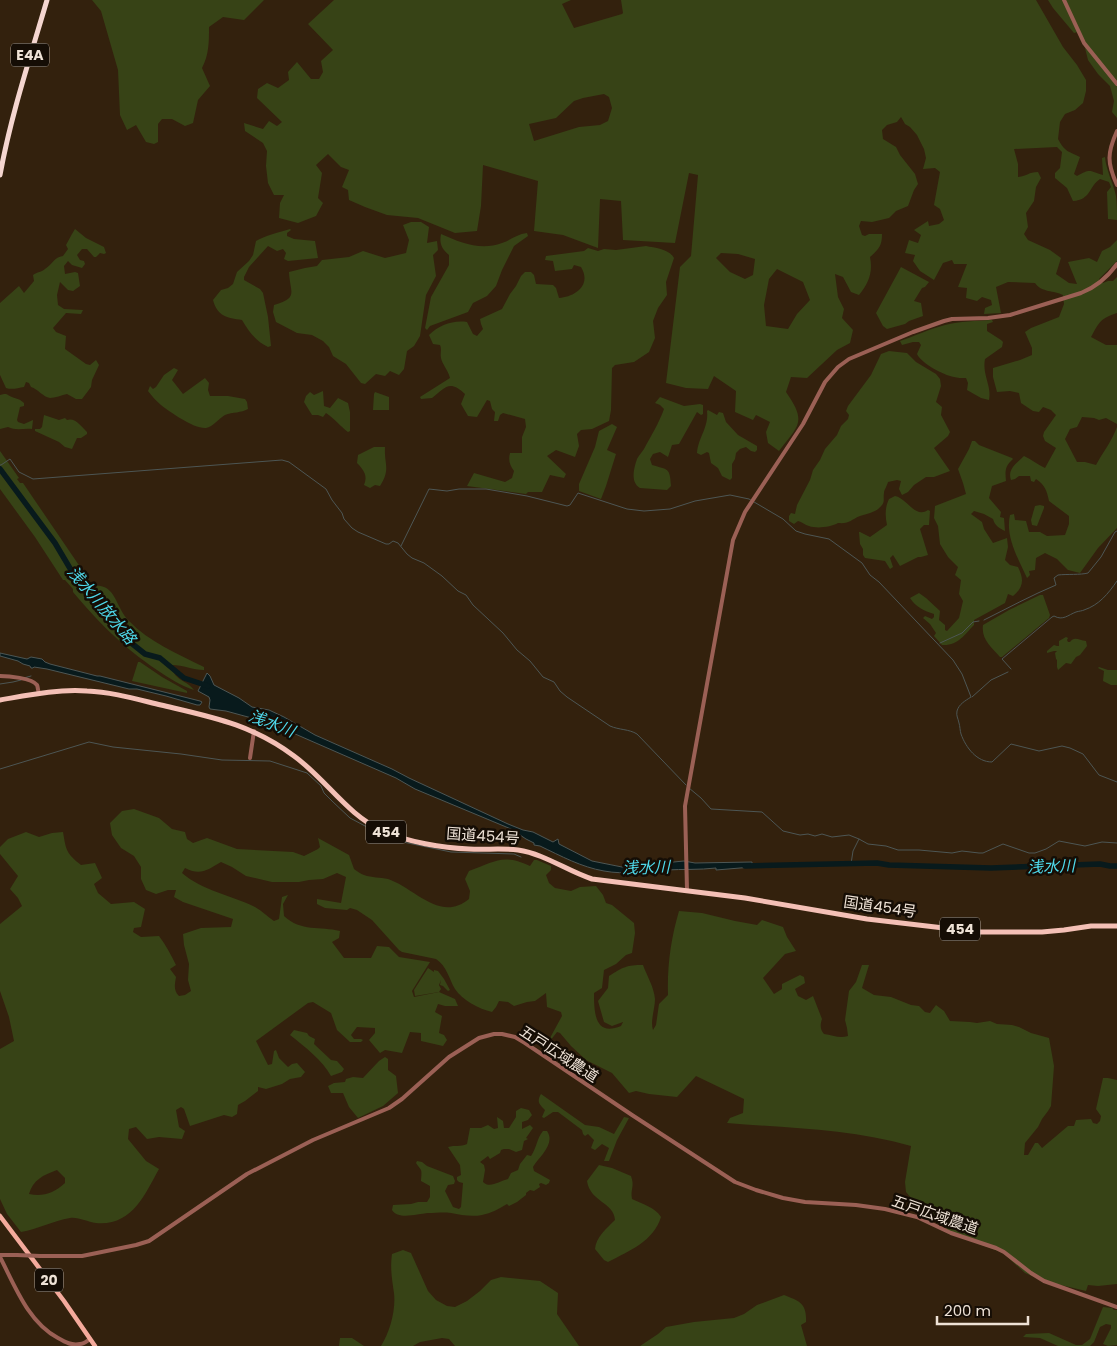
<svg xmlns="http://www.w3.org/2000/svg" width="1117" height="1346" font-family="Poppins,'Noto Sans JP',sans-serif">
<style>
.green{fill:#374316;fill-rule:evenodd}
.water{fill:#081a1c;stroke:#4d5654}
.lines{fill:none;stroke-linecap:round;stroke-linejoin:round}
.stream{stroke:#4d5654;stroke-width:1}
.river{stroke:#081a1c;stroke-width:5.5}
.tertiary{stroke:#9b6055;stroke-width:4}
.primary{stroke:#f4aa9c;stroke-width:4.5}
.trunk{stroke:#f4c0b6;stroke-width:5}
.motorway{stroke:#f5d6d0;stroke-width:5}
.tertiary-bridge{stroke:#9b6055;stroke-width:4}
.labels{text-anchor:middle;stroke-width:5;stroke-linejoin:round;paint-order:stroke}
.shield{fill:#150d05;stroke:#ada297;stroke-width:1}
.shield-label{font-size:14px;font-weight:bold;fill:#eee2d6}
.street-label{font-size:15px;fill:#eee2d6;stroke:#150d05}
.water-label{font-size:16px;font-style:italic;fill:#4ed8ea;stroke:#150d05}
</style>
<rect width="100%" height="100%" fill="#33210d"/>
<g class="green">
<path d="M92 0H264L244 20 223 17 209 27C209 42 209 55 202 68L210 86 198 100 193 123 185 126 172 119H162L158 124V142L154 144 146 142 136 125 127 130 120 115 118 70 101 11Z"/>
<path d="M334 0H571L562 4 574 28 622 14 623 13 621 0H1036L1063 47 1077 65 1086 80V91L1083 103 1075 110 1065 114 1060 122 1058 139C1065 152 1068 151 1080 157L1074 174 1077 176C1091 168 1089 171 1103 175L1102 158 1105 157C1106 170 1113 182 1116 196 1117 203 1117 212 1117 220L1108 219 1107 192 1111 187 1109 182 1100 179C1089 186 1091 200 1073 201L1067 188 1055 178V173L1060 168 1062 152 1057 147 1014 149 1018 164V177C1028 176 1028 172 1038 172L1041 178 1036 187 1034 201 1026 213 1028 227 1024 234 1028 240 1050 250 1061 258 1056 274 1069 283 1077 284 1068 262 1089 258 1097 262 1102 251 1110 247 1117 240V261L1099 279 1103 283 1108 281H1113L1117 277V313C1100 319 1100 321 1091 337L1106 345H1117V424L1106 418 1099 420 1094 418 1082 417 1077 427 1070 429 1065 439 1077 462H1085L1096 465C1103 452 1112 441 1117 427V528L1098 548 1080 573 1068 570 1057 559 1045 553 1036 558 1035 570 1029 571 1030 575 1027 578C1018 558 1005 537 1010 515L1014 514 1015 520 1026 521 1029 532H1040L1047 536 1065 535 1069 524V516L1049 501C1047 491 1045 485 1036 479L1034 482 1031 481 1030 476H1019L1015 479 1011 480C1007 469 1017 463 1024 456 1031 459 1038 465 1045 468L1056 448 1045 441 1043 436 1044 432 1056 415 1051 410 1043 407 1039 412 1033 411 1021 403 1019 393 1010 391 997 392 993 377V368L1020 360 1032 355V348L1025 332 1031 328 1059 317 1064 304 1063 295C1054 290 1042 293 1035 283L1008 282 996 287 1001 313 984 314 985 308 992 305 991 300 982 297 977 301 966 298 967 288 958 287 967 264H954L952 260 943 263 934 280 920 271 913 261 915 255 905 253 909 240 918 243 921 235 914 230 928 221 929 226 939 224 944 220 940 209 934 205 940 172 935 168 923 169 926 158 924 149 917 135 910 127 905 124 901 117 897 122 887 125 882 130 883 139 896 147 900 155 915 174 918 184 914 190 908 206 896 211 889 218 872 222 861 221 859 226 862 235 865 236 869 234H882C882 246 879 249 870 257 873 272 869 283 859 295L851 292 843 277 835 274 838 297 844 309 842 318 853 330 850 343 837 350 807 378 791 377 786 392C807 422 799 425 779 451L768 443 766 432 770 422 756 415 753 420 735 412 736 391 714 376 708 389 686 388 666 383 680 267 691 256 698 175 689 173 675 243 623 240 621 201 600 199 598 248 563 235 534 231 538 181 483 165 481 206 477 231 455 233 418 218 387 215 365 207 349 200 348 190 342 187 349 170 341 167 328 154 316 165 322 173 318 198 323 203 316 216 298 223 279 218 280 203 284 195H274L268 183 266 166 267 151 263 143 245 131 244 123 263 129 269 121 277 126 282 122 257 98 258 89 267 83 278 88 289 80 288 72 297 62 311 79H319L323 72 321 61 333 50 308 24ZM604 94 609 97 612 108 608 121 600 125 579 127 534 141 529 124 556 118 574 101 583 98ZM721 253 738 254 755 259 753 275 745 279 730 272 716 258ZM777 269 803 282 810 300 797 314 788 329 766 326 764 305 769 279Z"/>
<polygon points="1048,0 1117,0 1117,118 1112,112 1114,101 1110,86 1098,74 1088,60 1082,36 1078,32 1074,33 1053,8"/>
<path d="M411 222H421L429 227 427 243 437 241 438 250 433 255 436 276 426 295 420 336 414 346 407 351 404 369 399 375 390 371 385 376 376 374 365 384 361 383 346 364 333 356 329 347 323 341 312 335 297 333 276 322 273 312 274 305C299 298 290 293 289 272L305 268 317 266 322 260 349 257 363 251 385 258 406 253 409 240 403 225Z"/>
<path d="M75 229 86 238 104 247 106 253 104 254 100 253 96 257H94L87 249H82L77 255 80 260 84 261 85 264 82 268 72 265 68 261 64 266 65 274 75 272 78 273 80 286 73 291 68 290 60 282 57 295 58 305 64 309 83 310 81 314 66 313 53 328 56 332 66 336 65 349 86 364 90 365 96 360 99 365 92 380 91 387 82 399H76L67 394C62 395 55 398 50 398 43 397 38 389 31 387L29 383 26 382 24 387C18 388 12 390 6 388L0 375V303L19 286 24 293 34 281 33 275C37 272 42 272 45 269 53 264 54 257 63 256L68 249 66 245 72 234Z"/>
<path d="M290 229 291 230 287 233V236L294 239 315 241 318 258 288 261 284 259 286 253 283 249 277 251 268 246 249 267 244 277V280L260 289 263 293 268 317 271 346 268 347C256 341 249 332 242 320 227 318 217 316 213 300L221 290 228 288 233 284 237 272 249 261 253 255 256 241C264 236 280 232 290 229Z"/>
<path d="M527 233 528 236 514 246 502 270 496 286 487 296 473 303 468 312 430 326 427 330 425 328 431 297 449 265V255C442 249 439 244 441 234 461 243 481 251 502 243 511 240 517 234 527 233Z"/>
<path d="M646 246C656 248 669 249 674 258L666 282 667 295 658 308 653 321 655 338 649 352 634 362 615 365 612 368 611 410 609 421 592 429 581 430 577 434 579 446 575 457 556 450 547 456 566 474 564 478 550 475 542 492H528L526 494 467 486 474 473 505 482 512 478 514 471C510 465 508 461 510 453H522V437L526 427 525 419 503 413 500 415 498 421H494L495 412 492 409 490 401 487 400 477 417 468 416 461 404 465 394C449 379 445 388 432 398L421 399 420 397 450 378C448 370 442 364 441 358 440 353 442 350 440 345L433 344 429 335C439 325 453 320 467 322L473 334 477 336 483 329 481 324 480 319 502 309 510 294 516 286 521 276 525 272H531L534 275 536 284 553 285 556 288 559 298C575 297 592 285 581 267L574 265 572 269 555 271 553 261 545 260 546 256 584 251 588 248 598 251 604 249 616 250Z"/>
<polygon points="901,267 929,282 925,287 922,288 914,301 921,303 923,316 909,321 905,324 887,329 883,326 876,313"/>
<path d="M992 320 993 322 987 324V331L1001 340 1003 342 1002 347 985 359C982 375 992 386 989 400L981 398 967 390 968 383 966 378C962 378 957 378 954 377 943 375 921 363 917 354L921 345 919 342H913L902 345 900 341C915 336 929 329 945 325 960 321 976 321 992 320Z"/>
<path d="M889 351 907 353 916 362 936 374 940 379 941 386 936 402 942 407 941 415 950 432 948 436 934 448 950 471 934 477H926L914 485 908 492 902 495 899 489 901 481 897 480 888 482C887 486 884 490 884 493 883 498 885 501 882 505 876 513 868 513 860 516 850 520 850 524 838 523 831 527 817 529 809 526 805 525 802 522 798 521L794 524 789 521V516L791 513 795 514 797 505 810 480 813 470 820 460 825 449 837 435 841 426 848 419 849 415 846 411 848 406 871 375 881 354Z"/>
<path d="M174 368 178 370 172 380 183 394 205 378 209 383 208 390 210 396H228L245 399 247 402 248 409C241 413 233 412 225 415 219 418 213 427 206 428 194 429 170 412 161 405 156 401 152 396 148 391L150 386 153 389 156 387 164 375Z"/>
<path d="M323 391 324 406 330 408 338 398 348 403 350 412V431L348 432C340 426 335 419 326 413L323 417 318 415H312L304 402 306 396 310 392 314 395Z"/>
<polygon points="375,392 389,397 389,410 373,410 374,394"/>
<path d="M4 394C9 394 8 396 12 397 17 399 20 399 24 403V406L20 407 17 420 18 422 24 424 33 420 32 429C24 428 16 431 8 427L0 429V395Z"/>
<path d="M660 397 684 406 700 404 703 405V414L701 415 697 412 679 444 672 445 668 457 660 452 653 454 650 459 652 465C668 470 670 467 671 486L667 490 640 488C630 482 634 468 637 459 639 455 642 452 644 449 651 436 659 423 664 409L660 405 655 403Z"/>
<path d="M708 410 717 415 719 412 723 413 726 422 738 435 757 446V450L755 452 751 451 746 447 740 449 736 453 735 459 732 464V478L730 480 722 476 718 468 711 463 709 453 707 452 701 455 697 453C698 438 709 427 707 411Z"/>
<path d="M44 415 59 420 65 418 67 420C75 417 82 427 87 432V434L81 438H77L72 449 65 447 59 442 35 431V429H40L42 427Z"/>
<polygon points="612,424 617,427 607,450 616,454 606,486 601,499 579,491 579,484 595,447 599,431"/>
<path d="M972 441H975L979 445 1012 458 1013 459C1005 466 1005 471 1006 481L992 486 989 498 1001 512 1000 517 1004 518 1005 531C999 528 995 526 993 519L984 514 974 511 971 514 982 522 984 529 993 543 1007 538 1008 547 1005 560 1010 565 1018 567C1024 579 1024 587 1013 596L1008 594 1005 603 974 620V625C964 635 958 646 942 645L934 636 936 633 930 624 923 618 925 616 932 619 934 617V614C924 611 916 607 910 598L919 593 926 598 940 611 939 620 945 625V630L947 631 959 618 963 601 959 594 961 580 955 575 958 567 948 557 940 544 938 526 934 518 935 506 966 494 963 483 958 469 969 449Z"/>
<path d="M374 447H385C384 465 391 469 380 486L375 485 370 488 364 485C368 476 364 470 357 463L358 455Z"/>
<path d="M0 451 19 478 17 479 20 483H23L89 580H86L90 586C117 582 114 606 129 621 149 642 178 654 204 667V670C193 670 183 665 172 665 172 680 187 680 194 690 181 686 169 678 157 670 123 647 99 623 73 592V589L65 580H63L35 537 0 489Z"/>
<path d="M895 496C907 498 915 519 928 510L930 511 929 525H924L920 529 928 555 921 557H918L900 566 893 555 890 558 893 567 890 569 885 561 865 558 863 555V549L860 544 859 532H860L870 537 887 525C885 516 885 507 889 499Z"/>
<polygon points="1040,505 1044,506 1044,508 1037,526 1032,525 1031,520 1035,506"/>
<path d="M1040 595H1043L1050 615 1049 618 1002 657H1000C991 647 981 639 983 625L1009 610Z"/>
<path d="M1066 637 1068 638 1067 640 1068 642H1070C1074 636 1079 640 1086 641L1087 646 1080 655 1076 657 1071 664 1066 663 1058 670 1057 667V660L1056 659 1055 653 1057 651H1054L1047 653V651L1054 645 1057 646H1059V641Z"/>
<polygon points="138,662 140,662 162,677 187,691 187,693 132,681"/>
<polygon points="1099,667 1108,670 1117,670 1117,685 1111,685 1103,681 1104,671 1098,668"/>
<path d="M134 809 159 818 172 829 185 832 187 839 193 843 207 838 237 849 293 852 304 856 318 849 320 847 318 838 349 855 354 869C357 871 361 874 364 875 372 878 380 877 388 879 415 888 440 923 469 899L470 891 465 879 469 871C495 862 502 853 530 866L534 860H537L551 866V870L546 875 549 883 555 888 571 891 580 887 596 886 603 895 606 903 612 905 634 923 635 933 632 953 626 955 616 964 604 970 602 988 594 993C594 1013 595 1037 621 1026L623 1022 612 1026 604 1022 598 1001 608 988 609 976C623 967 627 965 643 965 647 976 654 987 655 999 655 1009 650 1021 653 1030L656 1025 659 1004 668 995C667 966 671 938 679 911L702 913 735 921 757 925 762 920 783 927 787 937 796 951 785 954 763 978 774 994 782 989V984L800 975 804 977 805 983 795 989 798 996 806 1000 813 996 822 1019C820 1025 820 1029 824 1034 832 1035 840 1039 848 1036L847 1028 845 1020 849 991 856 982 862 965H869L862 988 874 995 891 997 911 1005 919 1006 925 1012 930 1013 936 1005 944 1011 950 1021 970 1022 977 1023 990 1021 997 1024 1012 1025 1019 1027 1031 1033 1049 1038 1054 1066 1051 1106 1048 1111 1042 1119 1038 1127 1025 1143 1024 1155H1028L1035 1143H1038L1042 1148 1068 1126H1074L1076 1120 1091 1119 1093 1123 1097 1124 1100 1121 1101 1116 1096 1109 1103 1078H1108L1117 1080V1284L1098 1286 1088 1285 1086 1291 1044 1281 1025 1273 1003 1253 955 1235 921 1210 906 1192 905 1182 911 1146C852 1129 788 1128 727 1123L730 1118 743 1113 744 1099 696 1076 677 1097 649 1094 636 1091 629 1093 612 1073 586 1060 571 1046 560 1033 557 1032 550 1041V1038L562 1016 561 1012 547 1007 546 993 535 1001 527 1002 514 1006 508 1002 499 1001 496 1007 492 1012C479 1009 462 1000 455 989 449 979 447 966 436 959L402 952 399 950 372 920 357 910 350 908 347 910 325 908 317 904V899L341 903 346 877 337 873 323 879 309 880 299 882H272L246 876 232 867 221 862C207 870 201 876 185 868L182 873C203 891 231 895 255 907 262 911 268 917 274 921L279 919 282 897 288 895 283 904 284 916C301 932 320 926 340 931L339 938 332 942 344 958H371L377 946 389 947 399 957 430 962 412 991 414 997 439 992 455 999 458 1006H445L438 1004 435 1012 442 1016 439 1033 444 1035 447 1040 443 1046 421 1041V1033L410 1032 402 1053 385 1050 380 1053 369 1040 375 1033V1028L357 1027 351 1035 354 1039H361L363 1040 361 1042H350L337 1030 331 1013 313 1002 308 1003 256 1041 268 1065 272 1064 274 1051 276 1050 279 1058 288 1067 292 1064 297 1063 305 1072 301 1077 290 1079 282 1084 266 1089 258 1087V1091L245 1101 238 1105 237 1114 232 1117 224 1115 190 1126 184 1109 181 1107 176 1110 179 1127 185 1131 182 1139 159 1137 147 1139 136 1127 129 1129 128 1139 146 1161 159 1169C144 1196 132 1226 96 1223 87 1222 79 1217 70 1218 53 1221 38 1229 21 1232L7 1214 0 1199V1049L14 1041 9 1017 0 991V924L22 906 18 898 10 889 18 876 0 854V847L8 839 26 832 39 837 52 833 63 832C66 850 66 853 81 865L95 863 102 878 94 884 98 893 111 904 134 902 145 909 141 927 134 928 133 932 141 937 159 936C166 945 171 955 176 965L170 969 176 977C175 983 173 991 179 996L185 995 191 991 188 980 189 964 184 945 183 934 201 928 231 927 233 919 183 902 174 897 176 890H168L156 894 146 890 141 879V867L134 856 121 848 112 835 110 823 122 811ZM57 1170 65 1178V1183C54 1193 43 1197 29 1194 33 1180 43 1175 57 1170Z"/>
<polygon points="428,968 434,972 434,970 438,971 444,979 450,990 448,991 443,986 440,985 441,980 439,985 441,989 439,992 415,996 414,990"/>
<path d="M294 1030 307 1033 309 1036 315 1039 314 1044 331 1060 337 1061 344 1069 342 1072 331 1076C323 1061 304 1046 290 1035Z"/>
<polygon points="385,1057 388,1059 388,1070 396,1076 398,1093 383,1106 358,1118 349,1107 343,1093 331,1093 328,1086 334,1083 345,1082 346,1079 353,1077 363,1078 379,1061"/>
<path d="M541 1094 585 1125 599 1127 614 1134 624 1117 629 1118 617 1140 609 1161H604L609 1148 602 1144 595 1150 591 1148 594 1140 588 1134 585 1136 583 1134 582 1130 558 1112H553L544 1118 542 1117 545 1110C540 1105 536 1102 541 1094Z"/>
<path d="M521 1108 529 1110 532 1115 528 1120 522 1122V1129L530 1125 533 1128 526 1138 528 1139 524 1141 522 1150 516 1152 509 1149H504L501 1150 500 1153 490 1159 488 1156 480 1162 484 1165 485 1170 483 1182C490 1189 499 1181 508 1179L511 1173 518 1170 520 1164 527 1155 531 1156C537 1147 537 1138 543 1131H547C556 1144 539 1157 533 1167L534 1171 550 1180 549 1183 546 1185 541 1183 539 1184 540 1187 534 1191 530 1190 526 1193V1195L517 1202 509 1206 507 1204C499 1209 491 1213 482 1215 472 1217 461 1215 451 1213 443 1212 436 1213 428 1213 417 1214 398 1220 392 1210L393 1205 411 1204 418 1202H427L430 1197V1186L421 1181C421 1178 422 1173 421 1170 419 1167 418 1166 416 1163L417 1161 422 1162 427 1166 453 1176 455 1181 454 1184 448 1185 445 1191 453 1207 459 1209 461 1207 463 1183 459 1182 457 1180V1177L461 1175 460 1165 448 1147C455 1145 460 1147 467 1144L470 1128H481L488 1125 494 1129 498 1128 497 1117 503 1121 504 1128H509L516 1117V1111Z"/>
<path d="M599 1165 612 1168 631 1176C635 1187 630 1189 632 1199 642 1204 655 1207 661 1217 654 1241 629 1251 608 1262L604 1260 595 1249C596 1237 606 1229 615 1220 614 1202 590 1202 587 1181Z"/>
<path d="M403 1250 411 1253 428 1291 436 1300 447 1306 455 1307 467 1301 480 1291 491 1280 501 1277 540 1281 558 1293 557 1314 579 1346H455L449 1339 442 1338 420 1342 413 1346H381C390 1332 396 1310 394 1293 392 1279 390 1269 392 1254Z"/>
<path d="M784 1295C799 1301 807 1303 806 1322L801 1325 807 1346H640L658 1334 666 1327 694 1322 734 1318 744 1314 757 1305Z"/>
<polygon points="1103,1307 1112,1308 1114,1310 1117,1310 1117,1345 1108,1346 1103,1344 1111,1328 1111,1325 1106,1324 1100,1327 1094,1342 1090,1346 1058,1346 1040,1338 1023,1337 1026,1334 1049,1333 1076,1345 1082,1345 1090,1339"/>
<polygon points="340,1338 352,1338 364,1346 339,1346"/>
</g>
<g class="water">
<polygon points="0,653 27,659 31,657 42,659 45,662 50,664 97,676 100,676 200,701 202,702 200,705 197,705 166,696 137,689 129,689 47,669 34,667 33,668 31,668 30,666 23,664 18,661 0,656"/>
<path d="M207 673 210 676 214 685 239 698 252 707 269 710 284 717 315 735 392 769 409 778 508 824 523 830 533 832 553 842 558 839 559 844 592 861 622 867 684 861 695 863 752 862V867L716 870V868C699 870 683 869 666 870 645 871 625 875 604 871 581 867 561 856 540 846L534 845V843L526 839 511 829 415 789 396 778 270 723 226 711 210 709 209 707 210 700 209 697 198 691Z"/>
</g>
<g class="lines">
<g class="stream">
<path d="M0 465H1L10 459 19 472 33 479 282 460 289 462 326 489 332 500 342 513 344 519 352 528 358 532 386 544H389L393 541 398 543 407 554 412 558 424 563 442 576 458 591 466 595 473 605 503 633 517 650 530 661 543 677 554 682 560 691 567 697 610 726C619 730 629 729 637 734L686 785"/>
<path d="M401 546 429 489 447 491 459 489H486L527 496 567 506 570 505 578 493 627 509 644 511 670 509 695 501 730 495 749 499 783 519 796 531 805 534 829 539 862 563 870 575 879 582 953 660 962 674 971 697C965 701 959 704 957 711 956 716 958 718 959 723 960 726 960 731 961 734 966 748 977 762 992 762L1011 744 1039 751 1062 746 1070 748 1083 754 1099 775 1117 782"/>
<path d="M984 620C1008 608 1032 595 1056 585L1054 578 1058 575C1066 574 1081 575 1088 573L1101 557 1115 532 1117 531"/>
<polyline points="940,643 962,633 973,622 979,621"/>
<path d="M1011 669 1002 659 1052 617 1054 616C1063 621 1068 615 1076 612 1079 611 1082 611 1084 610 1099 605 1108 594 1117 581"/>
<polyline points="24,678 31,676"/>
<polyline points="0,684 13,682 21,680"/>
<polyline points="972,697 991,680 1008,672"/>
<polyline points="0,769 89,742 113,747 181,754 222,760 270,761 307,773 321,786 324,793 332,801 350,818 384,836 403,842 451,852 514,854 521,857"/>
<polyline points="689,788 701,798 711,809 762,812 783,831 800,835 808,834 815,836 822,834 832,837 849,835 859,839"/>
<polyline points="851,864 853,851 859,839 868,844 886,846 898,850 919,850 952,853 962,851 979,853 983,853 1003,844 1029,853 1035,853 1046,849 1059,841 1085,846 1102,842 1117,843"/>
</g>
<g class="river">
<polyline points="0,469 55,543 71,570 87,594 121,628 130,642 145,654 160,658 184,678 208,686"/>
<polyline points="745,866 877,863 889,865 991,868 1100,864 1110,866 1117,866"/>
</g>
<g class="tertiary">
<polyline points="1064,0 1084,43 1117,84"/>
<path d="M1117 131C1107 153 1107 163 1117 185"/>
<path d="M0 676C8 676 32 678 37 685 38 687 38 692 39 693"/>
<polyline points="250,758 254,731"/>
<path d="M687 890 685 806 733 540 745 512 803 424 825 382 838 367 849 359 913 332 944 321 952 319 988 318 1010 315 1081 293C1096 287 1107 278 1117 264"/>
<polyline points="0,1255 17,1255"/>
<polyline points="40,1256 82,1256 136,1245 149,1241 247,1174 313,1140 389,1108 402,1099 449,1057 479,1038 494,1034 502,1034 515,1037 525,1043 632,1115 735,1182 756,1190 783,1198 805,1202 856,1205 885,1209 917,1217 951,1233 996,1248 1004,1252 1031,1273 1044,1281 1117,1307"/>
<path d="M0 1257C15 1286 28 1322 58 1338 65 1342 72 1346 80 1344 84 1344 87 1341 90 1339"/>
</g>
<polyline class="primary" points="0,1216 64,1301 95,1346"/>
<path class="trunk" d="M0 700C29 695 57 689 87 691 112 692 136 699 161 705 212 717 251 724 294 756 326 779 347 815 383 831 407 842 443 848 469 849 485 850 502 848 518 850 545 854 567 871 592 879L745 898 867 919 978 932H1042L1064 930 1091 926H1117"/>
<path class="motorway" d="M0 175C11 115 30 58 47 0"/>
<polyline class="tertiary-bridge" points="17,1255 40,1256"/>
</g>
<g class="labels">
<g class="shield">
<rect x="11" y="43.5" width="38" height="23" rx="4"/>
<rect x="366" y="820.5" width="40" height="23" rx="4"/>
<rect x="940" y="917.5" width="40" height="23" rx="4"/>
<rect x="35" y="1268.5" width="28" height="23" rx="4"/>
</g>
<g class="shield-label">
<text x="30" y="60">E4A</text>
<text x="386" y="837">454</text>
<text x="960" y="934">454</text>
<text x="49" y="1285">20</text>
</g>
<g class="street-label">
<text transform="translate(483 836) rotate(4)" y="5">国道454号</text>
<text transform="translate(880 907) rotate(8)" y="5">国道454号</text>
<text transform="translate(559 1054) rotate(33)" y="5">五戸広域農道</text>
<text transform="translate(935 1215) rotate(19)" y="5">五戸広域農道</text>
</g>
<g class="water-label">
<text transform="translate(102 605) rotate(50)" y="6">浅水川放水路</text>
<text transform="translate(272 723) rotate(21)" y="6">浅水川</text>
<text transform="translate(1051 866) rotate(-2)" y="6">浅水川</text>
<text transform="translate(646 867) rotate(-1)" y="6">浅水川</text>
</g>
</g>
<path d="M937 1316v8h91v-8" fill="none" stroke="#eee2d6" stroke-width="2.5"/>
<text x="944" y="1316" font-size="15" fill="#eee2d6" stroke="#150d05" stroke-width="4" paint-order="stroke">200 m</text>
</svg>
